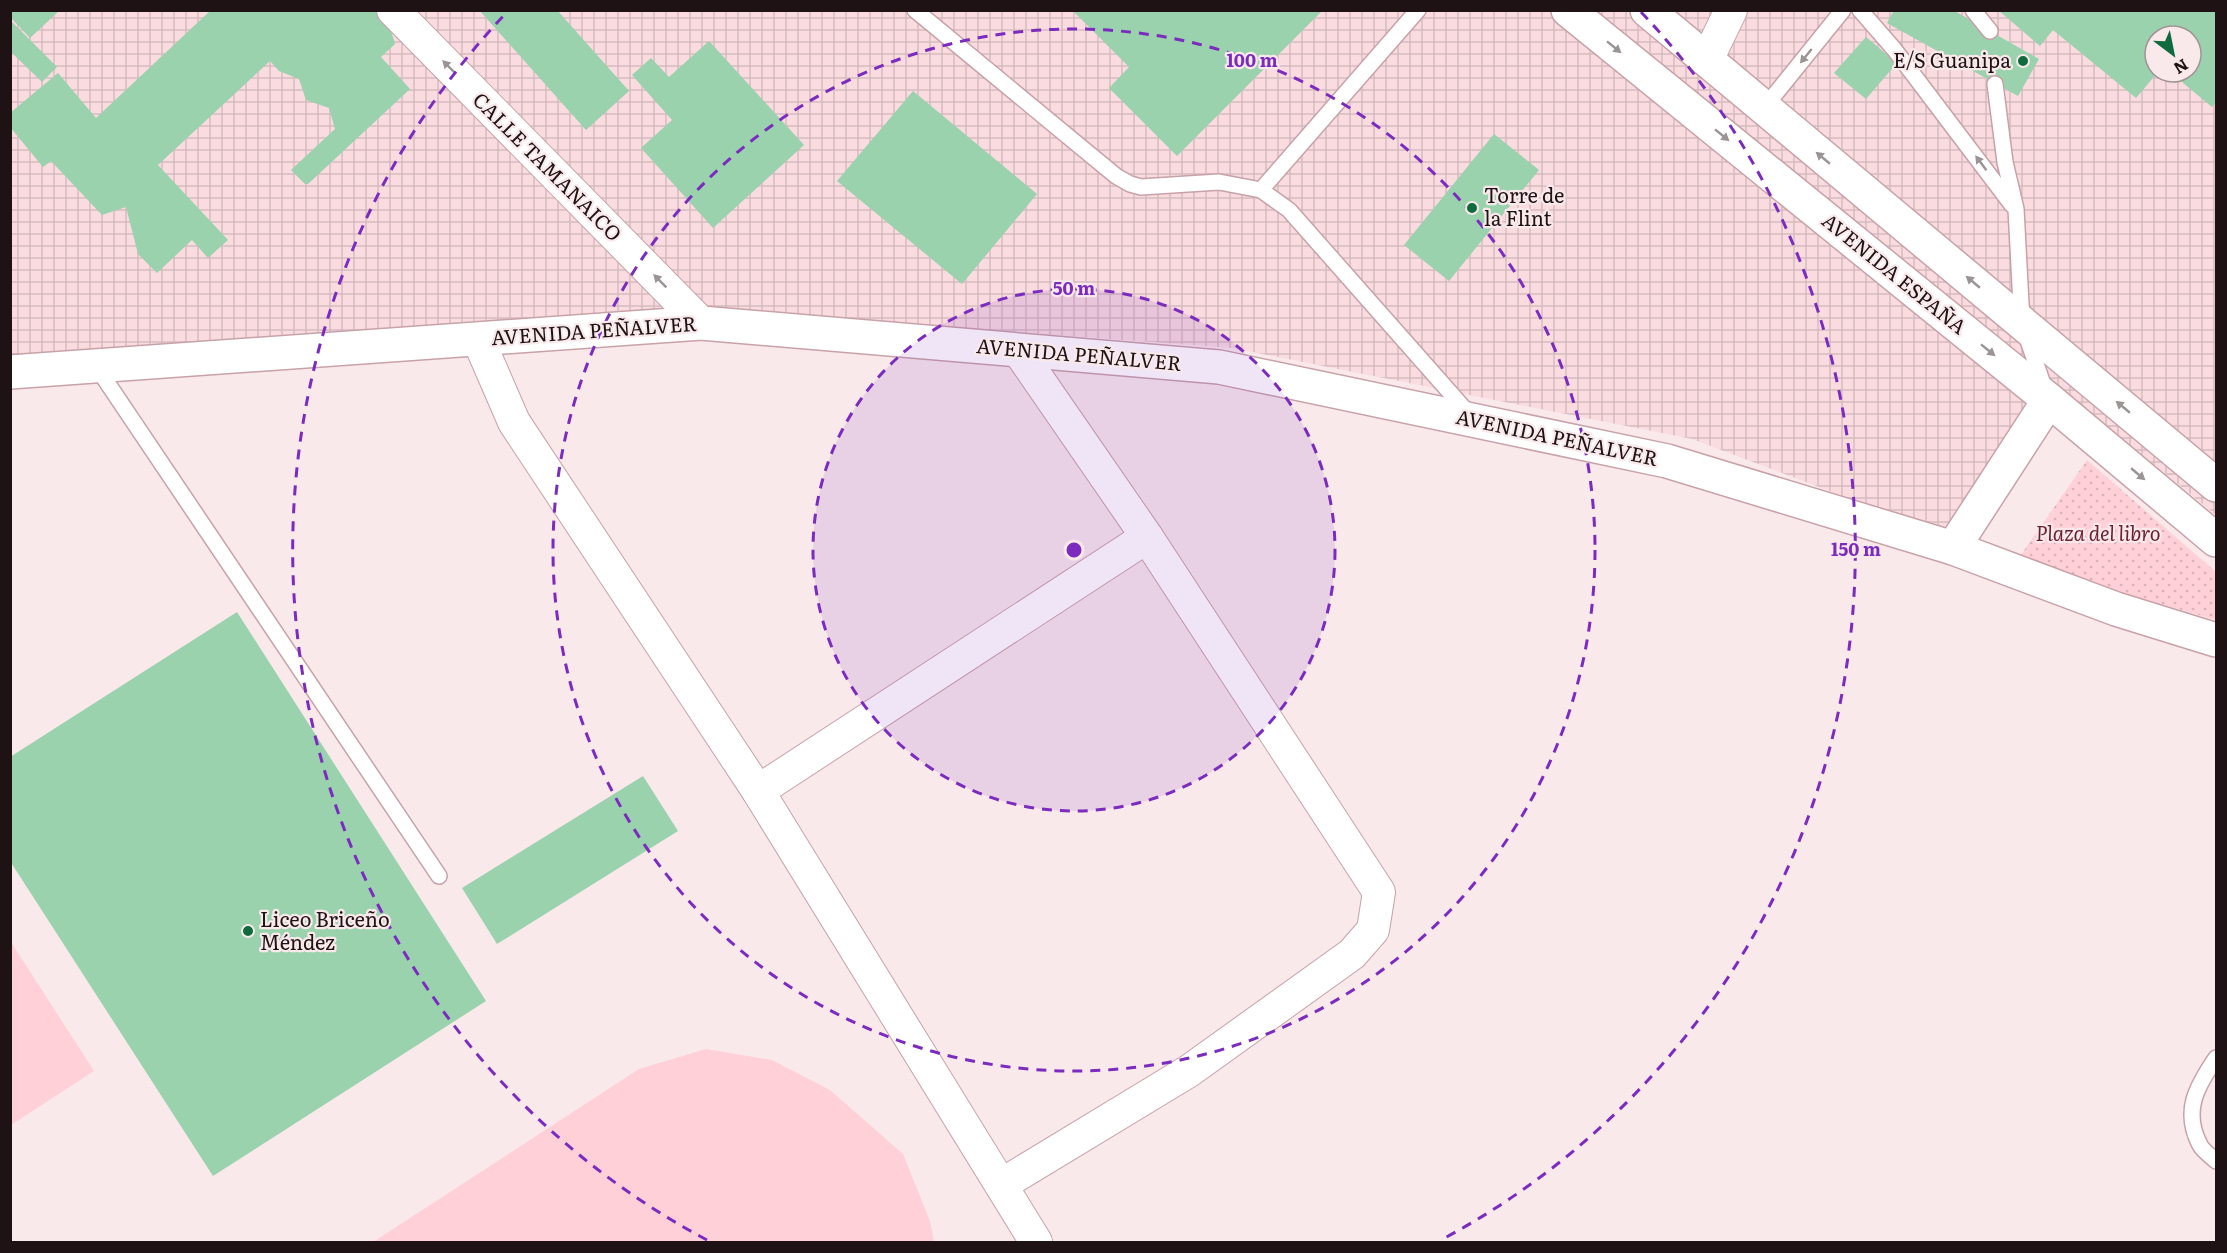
<svg xmlns="http://www.w3.org/2000/svg" width="2227" height="1253" font-family="Literata,serif">
<style>
.industrial{fill:url(#industrial-grid);fill-rule:evenodd}
.park{fill:url(#park-dots)}
.pitch{fill:#ffd0d8}
.building{fill:#9ad2ad}
.lines{fill:none;stroke-linecap:round;stroke-linejoin:round}
.service-casing{stroke:#c8a2a8;stroke-width:18}
.minor-casing{stroke:#c8a2a8;stroke-width:34}
.primary-casing{stroke:#c8a2a8;stroke-width:36}
.trunk-casing{stroke:#c8a2a8;stroke-width:36}
.service{stroke:#fff;stroke-width:15}
.minor{stroke:#fff;stroke-width:32}
.primary{stroke:#fff;stroke-width:33}
.trunk{stroke:#fff;stroke-width:33}
.oneway{fill:#9a9495}
.ring{fill:none;stroke:#7b2cbf;stroke-width:3;stroke-dasharray:10 8}
.poi-dot{fill:#0f6a3e;stroke:#f9e9eb;stroke-width:2}
.labels{text-anchor:middle;stroke-width:4.5;stroke-linejoin:round;paint-order:stroke}
.poi-label{font-size:20px;fill:#1f1214;stroke:#f9e9eb;text-anchor:start}
.street-label{font-size:20px;fill:#1f1214;stroke:#f9e9eb}
.park-label{font-size:20px;font-style:italic;fill:#6a1f34;stroke:#f9e9eb}
.centre{fill:#7b2cbf;stroke:#f9e9eb;stroke-width:3}
.ring-label{font-size:18px;text-anchor:middle;font-weight:bold;fill:#7b2cbf;stroke:#f9e9eb;stroke-width:4.5;stroke-linejoin:round;paint-order:stroke}
</style>
<defs>
<pattern id="industrial-grid" width="8" height="8" patternUnits="userSpaceOnUse" patternTransform="scale(1.5)"><rect width="8" height="8" fill="#f9dbe0"/><path d="M0 4h8M4 0v8" fill="none" stroke="#d5bbbf"/></pattern>
<pattern id="park-dots" width="8" height="8" patternUnits="userSpaceOnUse" patternTransform="scale(1.5)"><rect width="8" height="8" fill="#ffd0d8"/><path d="M2 2h.1M6 6h.1" fill="none" stroke="#dab2b8" stroke-width="1.8" stroke-linecap="round"/></pattern>
</defs>
<rect width="100%" height="100%" fill="#f9e9eb"/>
<path class="industrial" d="M11 11H2216V515L2053 382 1949 536 1692 439 1232 348 720 310 11 364ZM2155 36H2191V72H2155Z"/>
<polygon class="park" points="2087,460 2216,572 2216,620 2016,562"/>
<g class="pitch">
<polygon points="11,942 94,1071 11,1125 10,1125"/>
<polygon points="706,1049 772,1060 830,1090 903,1154 930,1221 934,1242 373,1242 639,1069"/>
</g>
<g class="building">
<polygon points="10,10 60,10 30,38 10,17"/>
<polygon points="211,10 385,10 395,44 381,57 410,89 308,184 305,184 291,170 335,129 329,108 306,100 299,79 279,71 270,61 158,165 228,240 208,258 192,240 157,273 138,254 126,207 102,215 51,161 43,167 10,127 10,113 58,73 96,118"/>
<polygon points="479,10 557,10 629,91 586,130"/>
<polygon points="1072,10 1323,10 1177,156 1109,88 1129,67"/>
<polygon points="1894,10 1953,10 2039,59 2018,96 1887,23"/>
<polygon points="1998,10 2216,10 2216,102 2212,107 2170,72 2191,72 2191,36 2155,36 2155,72 2158,72 2136,98 2053,30 2040,46"/>
<polygon points="10,20 57,67 42,82 10,51"/>
<polygon points="1866,37 1897,63 1866,99 1834,73"/>
<polygon points="709,41 804,145 713,228 641,148 672,120 632,75 651,58 669,77"/>
<polygon points="913,91 1037,194 962,284 837,181"/>
<polygon points="1494,134 1539,170 1449,281 1404,245"/>
<polygon points="237,612 486,1001 213,1176 10,861 10,757"/>
<polygon points="643,776 678,831 497,944 462,888"/>
</g>
<g class="lines">
<g class="service-casing">
<g id="service">
<polyline points="915,10 1116,176 1130,184 1141,187 1219,182 1261,190 1289,210 1469,414"/>
<polyline points="1860,10 1894,49 2012,205"/>
<polyline points="1973,10 1990,31"/>
<polyline points="1995,84 2005,162 2016,209 2022,323 2045,390"/>
<polyline points="1764,108 1843,10"/>
<polyline points="1261,190 1418,10"/>
<polyline points="96,366 439,876"/>
<path d="M2216 1058C2197 1086 2182 1111 2200 1145 2203 1151 2211 1156 2216 1161"/>
</g>
</g>
<g class="minor-casing">
<g id="minor">
<polyline points="393,10 701,323"/>
<polyline points="1707,60 1731,10"/>
<polyline points="478,339 514,422 758,791 1036,1242"/>
<polyline points="758,791 1147,537"/>
<polyline points="1001,1185 1189,1071 1352,954 1373,930 1379,892 1147,537 1018,350"/>
</g>
</g>
<g class="primary-casing">
<polyline id="primary" points="10,372 701,323 1219,367 1667,461 1953,548 2116,609 2216,640"/>
</g>
<g class="trunk-casing">
<g id="trunk">
<polyline points="1568,10 2049,400 2216,540"/>
<polyline points="1647,10 2216,485"/>
<polyline points="1953,548 2049,400"/>
</g>
</g>
<use href="#service" class="service"/>
<use href="#minor" class="minor"/>
<use href="#primary" class="primary"/>
<use href="#trunk" class="trunk"/>
</g>
<defs><path id="oneway-solid" d="M-6-.8H1V-3.2L6.5 0L1 3.2V.8H-6Z" transform="scale(1.5)"/></defs>
<g class="oneway">
<use href="#oneway-solid" transform="translate(1614 47) rotate(39)"/>
<use href="#oneway-solid" transform="translate(1806 56) rotate(129)"/>
<use href="#oneway-solid" transform="translate(449 67) rotate(-135)"/>
<use href="#oneway-solid" transform="translate(1722 135) rotate(39)"/>
<use href="#oneway-solid" transform="translate(1823 158) rotate(-140)"/>
<use href="#oneway-solid" transform="translate(1981 163) rotate(-127)"/>
<use href="#oneway-solid" transform="translate(660 281) rotate(-135)"/>
<use href="#oneway-solid" transform="translate(1973 282) rotate(-140)"/>
<use href="#oneway-solid" transform="translate(1988 350) rotate(39)"/>
<use href="#oneway-solid" transform="translate(2123 407) rotate(-140)"/>
<use href="#oneway-solid" transform="translate(2138 474) rotate(40)"/>
</g>
<circle cx="1074" cy="550" r="261" fill="#7b2cbf" fill-opacity=".12"/>
<g class="ring">
<circle cx="1074" cy="550" r="261"/>
<circle cx="1074" cy="550" r="521"/>
<path d="M707 1240A782 782 0 0 1 507 12M1641 12A782 782 0 0 1 1441 1240"/>
</g>
<g class="poi-dot">
<circle cx="2023" cy="61" r="6"/>
<circle cx="1472" cy="208" r="6"/>
<circle cx="248" cy="931" r="6"/>
</g>
<g class="labels">
<g class="poi-label">
<text x="2011" y="68" text-anchor="end">E/S Guanipa</text>
<text x="1484" y="203">Torre de<tspan x="1484" dy="23">la Flint</tspan></text>
<text x="260" y="927">Liceo Briceño<tspan x="260" dy="23">Méndez</tspan></text>
</g>
<g class="street-label">
<text transform="translate(547 167) rotate(45)" y="7">CALLE TAMANAICO</text>
<text transform="translate(1894 274) rotate(39)" y="7">AVENIDA ESPAÑA</text>
<text transform="translate(594 331) rotate(-4)" y="7">AVENIDA PEÑALVER</text>
<text transform="translate(1079 355) rotate(5)" y="7">AVENIDA PEÑALVER</text>
<text transform="translate(1557 438) rotate(12)" y="7">AVENIDA PEÑALVER</text>
</g>
<g class="park-label">
<text x="2098" y="541">Plaza del libro</text>
</g>
</g>
<circle cx="1074" cy="550" r="9" class="centre"/>
<g class="ring-label">
<text x="1252" y="67">100 m</text>
<text x="1074" y="295">50 m</text>
<text x="1856" y="556">150 m</text>
</g>
<rect width="2227" height="1253" fill="none" stroke="#1f1214" stroke-width="24"/>
<g transform="translate(2173 54) rotate(148)"><circle r="28" fill="#f9e9eb" stroke="#a29395" stroke-width="1.5"/>
<path d="M0-4.5L10 22L0 15L-10 22Z" fill="#0f6a3e"/>
<text y="-9" font-size="16" font-weight="bold" text-anchor="middle" fill="#1f1214">N</text>
</g>
</svg>
